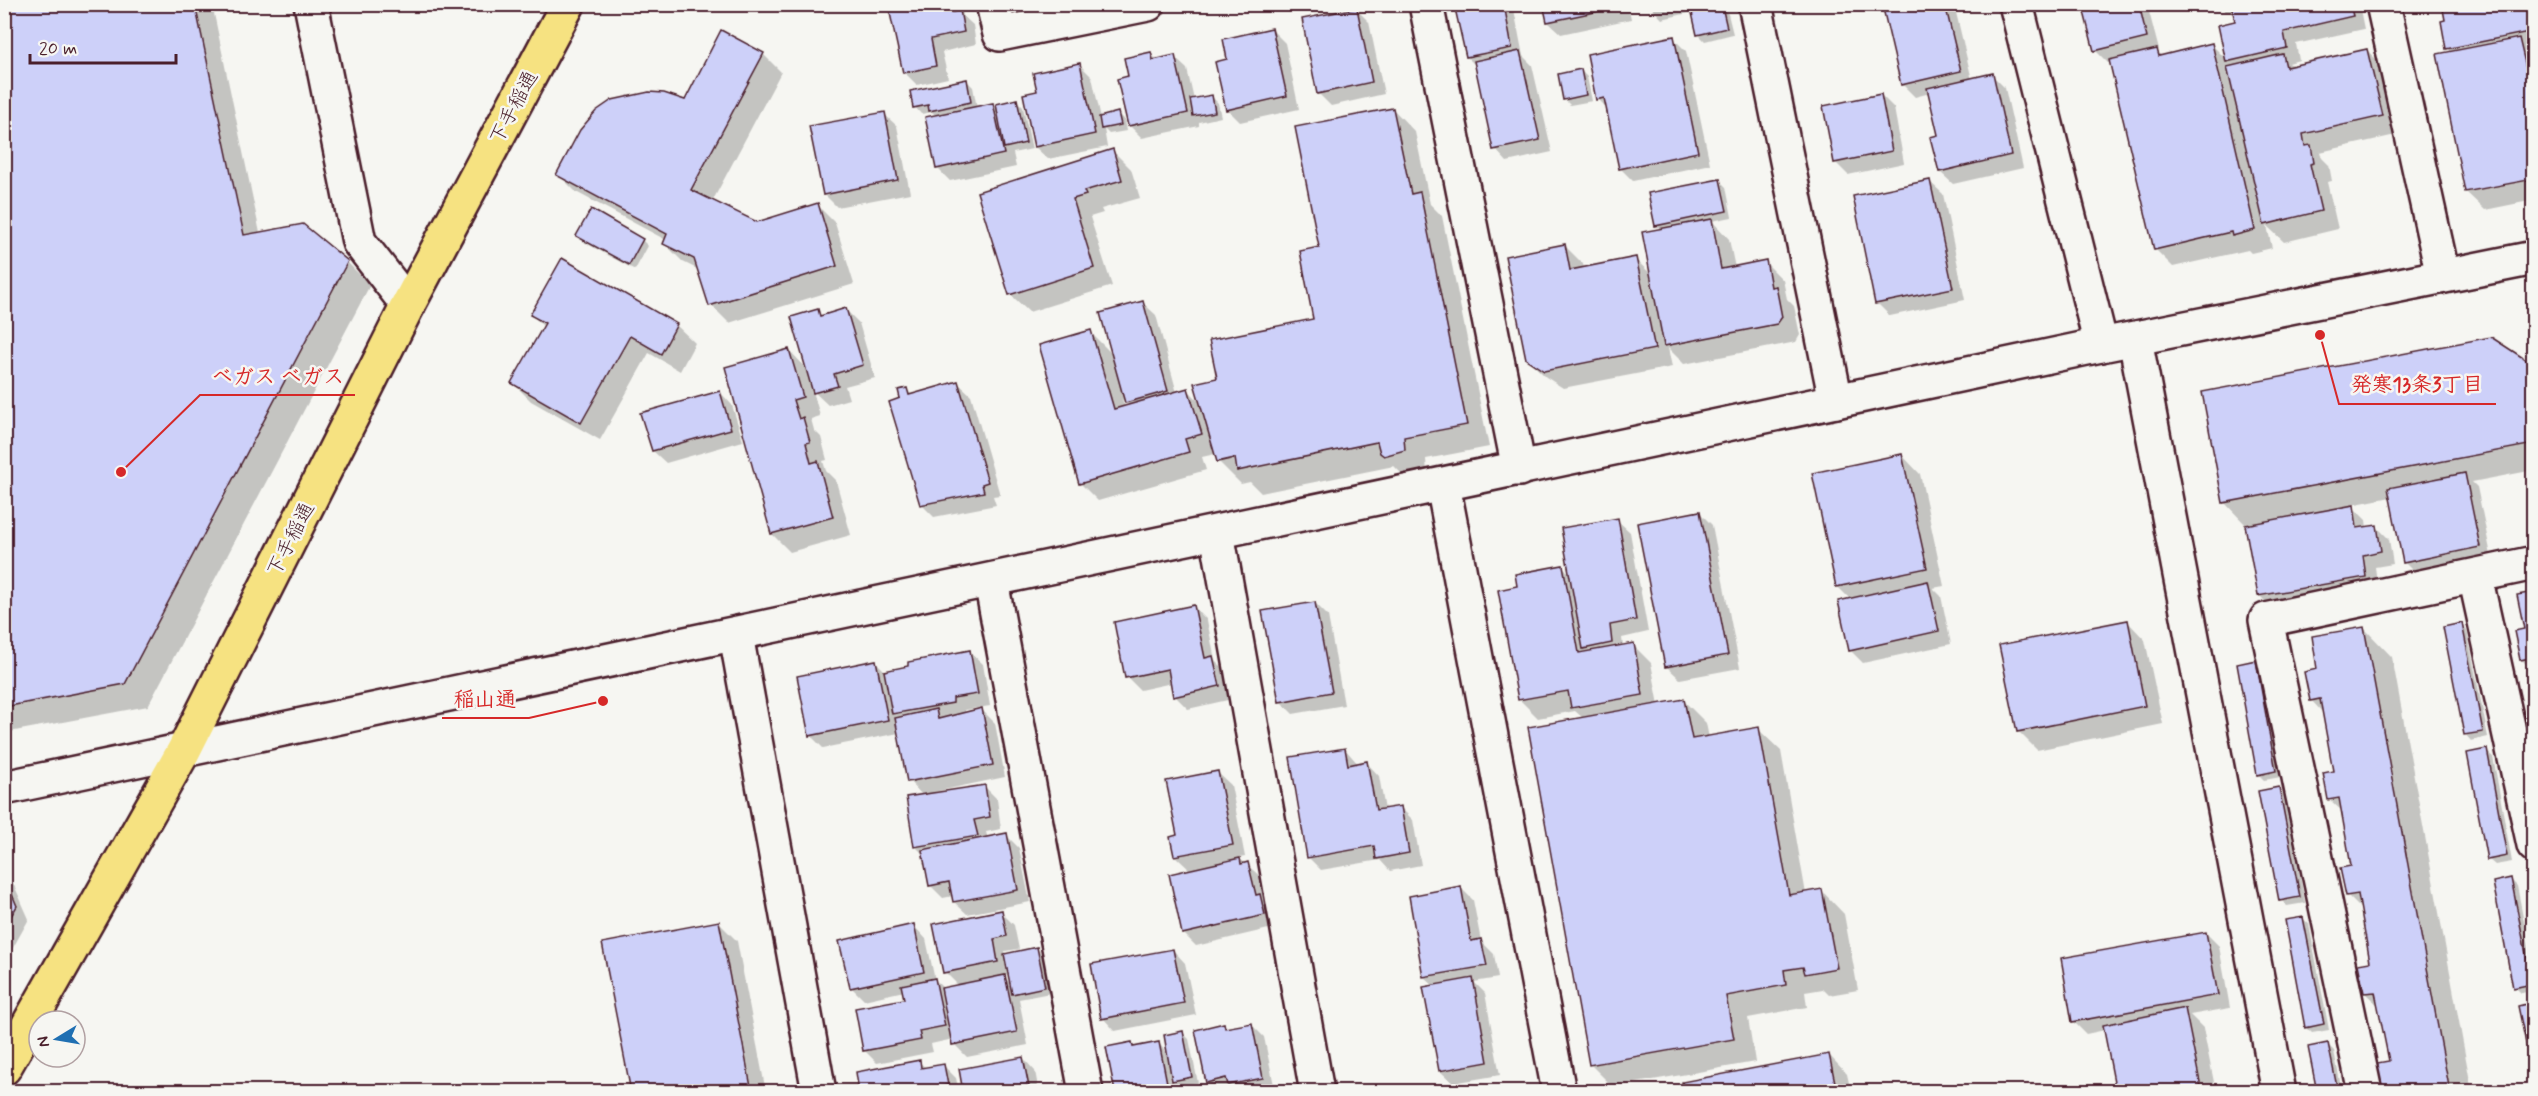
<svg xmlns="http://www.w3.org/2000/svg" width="2538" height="1096" font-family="Mynerve,'Klee One',sans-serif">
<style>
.shadow{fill:#0003;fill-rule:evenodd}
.building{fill:#cdd0f9;stroke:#4a1f2b;stroke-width:1.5}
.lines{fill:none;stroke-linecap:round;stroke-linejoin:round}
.minor-casing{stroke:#4a1f2b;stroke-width:38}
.major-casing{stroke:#4a1f2b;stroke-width:38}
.minor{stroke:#f6f6f2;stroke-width:33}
.major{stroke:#f6e281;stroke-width:33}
.labels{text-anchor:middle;stroke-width:5;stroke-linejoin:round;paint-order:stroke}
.street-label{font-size:20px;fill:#4a1f2b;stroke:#f6f6f2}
.leader{fill:none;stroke:#d62828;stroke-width:2}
.callout-dot{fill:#d62828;stroke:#f6f6f2;stroke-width:2}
.callout-label{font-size:21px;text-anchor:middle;font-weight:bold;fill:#d62828;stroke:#f6f6f2;stroke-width:5;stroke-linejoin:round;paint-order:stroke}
</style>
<rect width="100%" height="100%" fill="#f6f6f2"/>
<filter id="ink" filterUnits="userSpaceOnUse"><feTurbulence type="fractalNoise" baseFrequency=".0167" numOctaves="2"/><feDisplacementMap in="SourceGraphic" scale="12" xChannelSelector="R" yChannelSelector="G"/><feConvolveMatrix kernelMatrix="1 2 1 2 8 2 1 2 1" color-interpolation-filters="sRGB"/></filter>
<g filter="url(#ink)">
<g class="shadow">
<polygon points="4,4 212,4 260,233 347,262 370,285 148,706 4,733"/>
<polygon points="890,4 961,4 963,16 973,25 976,44 942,52 948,78 917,85 904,72"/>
<polygon points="1456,4 1513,4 1523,56 1532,65 1552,152 1507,162 1495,149 1477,67 1467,57"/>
<polygon points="1544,4 1628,4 1631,19 1561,34 1548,22"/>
<polygon points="1648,4 1720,4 1728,14 1733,34 1705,41 1699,35 1693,12 1662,19"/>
<polygon points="1879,4 1954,4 1972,80 1992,75 2005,88 2023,168 1953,184 1940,172 1940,136 1930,93 1915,97 1902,84 1885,10"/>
<polygon points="2083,4 2147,4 2159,50 2157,51 2163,57 2212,45 2227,60 2237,22 2234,11 2226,12 2218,4 2359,4 2364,29 2296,44 2299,60 2289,63 2294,67 2367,50 2385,69 2400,134 2320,152 2322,158 2329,165 2332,181 2327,182 2338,229 2284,242 2267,226 2272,248 2251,253 2248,250 2173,267 2155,249 2111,62 2108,63 2095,50"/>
<polygon points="2534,4 2534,46 2526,47 2534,54 2534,200 2485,210 2466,192 2452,53 2448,48"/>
<polygon points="1357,10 1369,22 1384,94 1331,106 1318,93"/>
<polygon points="1272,30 1285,43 1299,109 1240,122 1227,109 1229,60"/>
<polygon points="1673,38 1686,51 1710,164 1633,181 1620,168 1608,109 1598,99"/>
<polygon points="763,54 781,72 712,202 757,224 817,205 835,223 854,284 729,323 711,305 699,270 683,262 664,243 666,240 576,192 558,174"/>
<polygon points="1151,54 1157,60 1174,57 1187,69 1194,100 1211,96 1218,103 1221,117 1199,122 1199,126 1142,138 1129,125 1129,77"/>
<polygon points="1079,64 1092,77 1101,118 1118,114 1124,120 1126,131 1109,134 1104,129 1107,147 1048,159 1035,147"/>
<polygon points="1581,71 1587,77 1592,101 1570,105 1564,99"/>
<polygon points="967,81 973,87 977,108 993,105 999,110 1017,101 1023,107 1032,149 1013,153 1016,167 950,181 937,168 937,116 932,112 921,114 915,107"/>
<polygon points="1881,95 1894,108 1904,163 1848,175 1835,162"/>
<path d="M1393 109 1415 132 1430 204 1442 216 1489 447 1426 459 1427 473 1404 476 1394 466 1261 493 1250 482 1241 484 1218 461 1215 454 1202 457 1206 470 1098 501 1080 483 1090 332 1113 355 1143 303 1156 315 1177 393 1188 390 1201 403 1219 379 1315 320 1321 248ZM1122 399 1130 406 1125 408Z"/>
<polygon points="884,114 897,126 910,193 837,207 824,194"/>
<polygon points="1113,151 1131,169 1140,198 1101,209 1103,213 1090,217 1112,286 1029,312 1010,294 979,193"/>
<polygon points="1720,181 1726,187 1732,217 1712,221 1729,239 1735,268 1765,262 1783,280 1787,299 1794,306 1800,335 1796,342 1684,364 1668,348 1672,367 1563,388 1546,377 1527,359 1565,246 1583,264 1584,269 1635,259 1652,275 1662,230 1657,225"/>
<polygon points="1930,182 1943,194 1965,300 1890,316 1877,303"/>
<polygon points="578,236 642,240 648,246 635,270 584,242"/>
<polygon points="562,261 676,325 695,343 680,371 649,353 600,440 531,401 513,383 544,327 532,315"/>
<polygon points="846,310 859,323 875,378 845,386 849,399 828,405 813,391 820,416 811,419 814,430 821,437 827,460 823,461 826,471 836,481 851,535 790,552 772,534 789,350 808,370 817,311 823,317"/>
<polygon points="2534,367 2534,470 2472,482 2477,487 2492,560 2417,575 2404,562 2391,497 2351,505 2366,520 2367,528 2376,526 2389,539 2393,564 2375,567 2378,589 2272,608 2259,595 2246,525 2224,502"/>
<polygon points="958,383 971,395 1000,495 993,496 996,505 934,517 921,504 902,399 907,390 913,396"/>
<polygon points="720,392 732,405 743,441 666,463 653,451"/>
<polygon points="1902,455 1920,474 1944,586 1933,588 1941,596 1951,644 1863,663 1850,650 1851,600 1837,586"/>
<polygon points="1700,513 1712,525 1740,668 1680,679 1667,667"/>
<polygon points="1617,520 1630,532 1648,632 1622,638 1623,647 1633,645 1651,663 1659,705 1683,700 1706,723 1709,738 1758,729 1781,751 1806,894 1822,891 1844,914 1858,990 1829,995 1823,989 1805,992 1807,1007 1748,1018 1755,1062 1613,1087 1590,1064 1583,718 1575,711 1538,718 1519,699 1519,588 1563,567 1571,575"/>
<polygon points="1315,603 1328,616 1344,705 1293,714 1280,701"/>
<polygon points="1194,607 1207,620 1215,660 1226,671 1232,699 1188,709 1175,696 1172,683 1140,690 1127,677"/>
<polygon points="2127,621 2145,640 2163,724 2037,750 2018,731"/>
<polygon points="2461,625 2467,631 2488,737 2471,741 2465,734"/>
<polygon points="2364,628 2392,657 2472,1092 2384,1092 2390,1062 2380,1007 2365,993 2372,963 2362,910 2347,895 2353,867 2344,813 2329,799 2335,772 2324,714 2311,700 2319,670"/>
<polygon points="2526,630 2534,672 2521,659"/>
<polygon points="970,652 983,664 990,706 965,710 965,714 982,710 995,723 1005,777 934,792 934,794 984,786 997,799 1001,829 986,832 988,839 1006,835 1019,848 1030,902 967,914 954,902 953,896 943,898 930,885 924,855 915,846 923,796 909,781 899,733 823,748 810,735 876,662 886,672"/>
<polygon points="2255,662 2261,668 2281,777 2264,780 2258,774"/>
<polygon points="1345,749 1358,764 1367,763 1379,776 1385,810 1401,808 1413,820 1421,865 1390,871 1380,860 1321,870 1308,857"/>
<polygon points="2486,751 2493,757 2512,862 2495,865 2488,859"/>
<polygon points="1218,773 1231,785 1245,857 1239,858 1261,877 1266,902 1277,927 1196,946 1183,933 1191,871 1175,856 1178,836"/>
<polygon points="2278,789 2284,795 2305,903 2287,906 2281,900"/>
<polygon points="4,875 14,885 29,919 5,962"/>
<polygon points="2511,880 2517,886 2534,972 2534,991 2521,993 2515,987"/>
<polygon points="1461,888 1473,900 1481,941 1494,954 1498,978 1474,982 1485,993 1500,1075 1453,1083 1440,1071 1435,987 1424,977"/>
<path d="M1001 912 1014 925 1019 949 1005 951 1006 955 1037 949 1043 955 1050 993 1019 999 1028 1045 967 1057 954 1044 953 1039 931 1044 933 1052 877 1063 864 1050 906 1000 904 991 864 1000 851 987 914 926 926 939 935 980 944 989 959 986 945 972ZM1009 974 1011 984 1003 976Z"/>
<polygon points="2302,918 2309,924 2329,1030 2312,1033 2306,1027"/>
<polygon points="719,923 737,941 766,1092 632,1092"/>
<polygon points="2206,933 2219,946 2230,1008 2190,1015 2203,1028 2216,1092 2118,1092 2105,1030 2086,1034 2073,1021"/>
<polygon points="1173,950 1185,963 1196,1015 1115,1031 1103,1018"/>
<polygon points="1251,1024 1264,1037 1275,1090 1217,1092 1207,1082 1223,1025 1227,1029"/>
<polygon points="1183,1033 1189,1039 1198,1083 1179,1086 1170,1077 1173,1092 1116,1092 1132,1044 1136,1048 1159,1044 1168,1054"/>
<polygon points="2328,1045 2334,1051 2342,1092 2319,1092"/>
<polygon points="1829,1055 1847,1074 1851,1092 1685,1092"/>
<polygon points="1023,1058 1035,1071 1039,1092 965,1092"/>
<polygon points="919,1062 926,1068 943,1065 956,1078 959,1092 861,1092"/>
</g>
<g class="building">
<polygon points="4,4 195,4 244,235 303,224 348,261 125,684 4,707"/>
<polygon points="888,4 952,4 953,12 960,10 964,32 931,39 936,66 903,73"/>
<polygon points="1454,4 1504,4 1512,48 1466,57"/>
<polygon points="1543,4 1619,4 1619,7 1547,22"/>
<polygon points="1882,4 1945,4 1961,71 1901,85"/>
<polygon points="2082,4 2139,4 2147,38 2094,51"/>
<polygon points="2231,4 2350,4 2353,16 2284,32 2287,48 2226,62 2218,25 2235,21"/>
<polygon points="2442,4 2534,4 2534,31 2446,49 2441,21 2445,20"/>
<polygon points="1722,6 1727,28 1697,35 1692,13"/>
<polygon points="1357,8 1372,82 1317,94 1302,19"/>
<polygon points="1272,28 1287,96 1226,110 1215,62 1227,59 1223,39"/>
<polygon points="721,30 764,53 691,190 757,222 818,203 837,266 709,306 694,259 663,244 667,234 556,175 580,130 596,111 612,100 649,92 664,93 685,100"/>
<polygon points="1674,36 1698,152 1619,169 1604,98 1596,100 1587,54"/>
<polygon points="2519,38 2534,101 2534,179 2465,192 2437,54"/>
<polygon points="2212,43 2255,230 2232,236 2231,232 2154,250 2109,60 2157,49 2159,56"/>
<polygon points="2367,49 2383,116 2303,134 2305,146 2311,145 2314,163 2310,164 2321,211 2264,225 2227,67 2283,54 2286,67"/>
<polygon points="1520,51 1540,140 1493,150 1474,61"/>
<polygon points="1151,52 1153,60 1175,55 1188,113 1128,126 1117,79 1128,76 1124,58"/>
<polygon points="1080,63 1095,134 1034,147 1023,94 1037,91 1033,73"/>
<polygon points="1581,69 1586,95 1563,100 1558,74"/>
<polygon points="1993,73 2011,155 1939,172 1930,137 1938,135 1927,88"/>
<polygon points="967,79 971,102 929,111 928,105 913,108 910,91"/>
<polygon points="1881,94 1892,151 1834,163 1823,106"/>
<polygon points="1212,95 1215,112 1193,116 1190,99"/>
<polygon points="1017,99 1026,143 1004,148 996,104"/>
<polygon points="993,103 1004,154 936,169 925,117"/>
<polygon points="1393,108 1411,194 1420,192 1467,425 1404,437 1405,450 1384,456 1380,453 1377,442 1237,471 1235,458 1217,462 1194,383 1217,378 1209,340 1313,319 1300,251 1319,247 1295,127"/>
<polygon points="885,112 898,180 823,195 809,126"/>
<polygon points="1118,112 1121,125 1101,129 1099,117"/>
<polygon points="1113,149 1122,180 1084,191 1086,195 1073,199 1094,268 1009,295 977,192"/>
<polygon points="1720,179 1727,211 1655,226 1648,193"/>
<polygon points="1930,180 1953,288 1875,304 1853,196"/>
<polygon points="591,209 643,239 629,265 576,236"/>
<polygon points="1712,219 1721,269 1766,260 1771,287 1776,286 1782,317 1777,324 1664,346 1642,232"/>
<polygon points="1565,244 1570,270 1636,257 1655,349 1544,371 1526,359 1505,256"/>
<polygon points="562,258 677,324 661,354 630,336 581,423 511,383 545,323 530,315"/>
<polygon points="1143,301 1168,391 1125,403 1100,313"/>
<polygon points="846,308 863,365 834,374 838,386 813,393 791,317 818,309 820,316"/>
<polygon points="1091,330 1114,409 1188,388 1202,434 1185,439 1189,452 1079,484 1039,345"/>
<polygon points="2491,337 2534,365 2534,444 2223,503 2202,392"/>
<polygon points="789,349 803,397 793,400 799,419 803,417 810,442 806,443 811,463 818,461 833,517 771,534 725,367"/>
<polygon points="958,381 988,482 982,484 984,492 920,505 889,402 900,398 898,390 907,388 909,395"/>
<polygon points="720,391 731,429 652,451 640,413"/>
<polygon points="1902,454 1927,568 1836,587 1812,473"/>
<polygon points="2465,473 2480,547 2403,563 2388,488"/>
<polygon points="2354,505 2357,528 2377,525 2381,551 2363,555 2366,577 2258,596 2245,525"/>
<polygon points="1700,511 1728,655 1665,667 1637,523"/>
<polygon points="1618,518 1636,620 1610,625 1612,643 1583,649 1561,528"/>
<polygon points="1563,565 1579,653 1634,643 1643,695 1571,708 1568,691 1518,700 1498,590 1517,586 1515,574"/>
<polygon points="1928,581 1939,631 1849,651 1838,601"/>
<polygon points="2534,592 2534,676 2530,658 2520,660 2514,631 2524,629 2517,595"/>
<polygon points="1315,602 1332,692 1279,702 1262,611"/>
<polygon points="1194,605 1205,658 1213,656 1220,686 1173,697 1168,669 1125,678 1114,622"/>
<polygon points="2128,620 2145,706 2017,732 1999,645"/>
<polygon points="2462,623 2483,732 2464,735 2443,627"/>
<polygon points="2364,627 2450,1092 2382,1092 2377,1063 2389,1061 2375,992 2364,993 2358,964 2370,962 2358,894 2346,896 2340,868 2351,866 2339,798 2328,800 2323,773 2333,771 2320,699 2310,701 2304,672 2317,669 2312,636"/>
<polygon points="970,650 978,694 953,698 953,703 892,714 884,671 908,666 908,662"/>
<polygon points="876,660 888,720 809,736 797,676"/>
<polygon points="2256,660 2276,771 2257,775 2237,664"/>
<polygon points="1684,699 1692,739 1759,727 1789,895 1822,889 1837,968 1805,974 1803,967 1784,970 1786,985 1726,996 1734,1039 1589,1065 1528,727"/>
<polygon points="982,708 993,765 907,782 895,718 936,709 938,719"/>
<polygon points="1345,748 1348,765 1367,761 1376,810 1401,806 1409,853 1376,859 1374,846 1307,858 1290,757"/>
<polygon points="2487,749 2507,856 2487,860 2467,753"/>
<polygon points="1218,771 1233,845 1174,856 1170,837 1177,835 1166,781"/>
<polygon points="985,785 990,817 974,820 978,836 914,847 906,797"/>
<polygon points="2279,787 2300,897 2279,901 2258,791"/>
<polygon points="1007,833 1018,890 953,902 949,882 929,886 922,850"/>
<polygon points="1240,858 1241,864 1248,862 1256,895 1260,894 1265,915 1182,934 1169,874"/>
<polygon points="4,876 17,906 4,928"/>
<polygon points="2511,878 2532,984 2513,988 2493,882"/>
<polygon points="1461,886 1471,941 1481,939 1487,966 1423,977 1409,896"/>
<polygon points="1002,910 1007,936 994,939 998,962 943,973 933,924"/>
<polygon points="2303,917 2324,1024 2305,1028 2285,920"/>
<polygon points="719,921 752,1092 631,1092 602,943"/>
<polygon points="914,924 924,972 850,988 839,941"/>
<polygon points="2206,932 2218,995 2072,1022 2061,958"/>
<polygon points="1037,947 1045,987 1012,994 1004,954"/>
<polygon points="1173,949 1184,1003 1101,1019 1091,964"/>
<polygon points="1005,975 1017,1032 952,1045 941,988"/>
<polygon points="935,978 945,1026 919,1031 921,1040 863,1051 855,1008 904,999 901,985"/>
<polygon points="1473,978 1488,1062 1439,1071 1423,987"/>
<polygon points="2534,1002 2534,1081 2518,1006"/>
<polygon points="2185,1008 2202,1092 2116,1092 2103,1025"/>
<polygon points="1224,1023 1225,1028 1252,1023 1263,1078 1228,1085 1226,1078 1206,1083 1195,1030"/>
<polygon points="1183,1031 1192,1077 1172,1081 1164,1035"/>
<polygon points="1132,1042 1133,1047 1159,1042 1168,1088 1151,1092 1115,1092 1106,1047"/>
<polygon points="2328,1043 2338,1092 2317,1092 2308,1047"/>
<polygon points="1829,1054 1837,1092 1684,1092 1682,1082"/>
<polygon points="1023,1057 1030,1092 963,1092 959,1069"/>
<polygon points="920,1060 921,1068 944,1064 948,1085 926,1089 926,1092 859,1092 856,1072"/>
</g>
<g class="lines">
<g class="minor-casing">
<g id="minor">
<polyline points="311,4 359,242 408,305"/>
<polyline points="993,4 1000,34 1148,4"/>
<polyline points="1426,4 1519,469"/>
<polyline points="1755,4 1836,401"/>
<polyline points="2016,4 2101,345"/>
<polyline points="2383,4 2443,276"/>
<polyline points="2135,339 2279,1092"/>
<polyline points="1443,485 1559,1092"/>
<polyline points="1217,533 1317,1092"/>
<polyline points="2475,576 2534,845"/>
<polyline points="991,581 1086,1092"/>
<polyline points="736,635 819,1092"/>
<polyline points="4,788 2101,345 2534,258"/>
<polyline points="2365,1092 2266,620 2534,563"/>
</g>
</g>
<g class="major-casing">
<polyline id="major" points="4,1068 183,752 408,305 568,4"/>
</g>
<use href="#minor" class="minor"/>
<use href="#major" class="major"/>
</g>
</g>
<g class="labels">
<g class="street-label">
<text transform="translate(513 107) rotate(-62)" y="7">下手稲通</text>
<text transform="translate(290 539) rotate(-63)" y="7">下手稲通</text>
</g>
</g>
<path class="leader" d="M121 472L200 395H355M2320 335L2339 404H2496M603 701L529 718H442"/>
<g class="callout-dot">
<circle cx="121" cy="472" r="6"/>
<circle cx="2320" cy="335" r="6"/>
<circle cx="603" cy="701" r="6"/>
</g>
<g class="callout-label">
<text x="278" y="383">ベガス ベガス</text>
<text x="2417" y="391">発寒13条3丁目</text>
<text x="485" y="706">稲山通</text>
</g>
<rect width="2538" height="1096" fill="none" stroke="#f6f6f2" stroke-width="24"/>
<rect x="12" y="12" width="2514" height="1072" fill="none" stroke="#4a1f2b" stroke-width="2" filter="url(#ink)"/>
<g transform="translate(57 1039) rotate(259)"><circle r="28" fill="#f6f6f2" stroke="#b1a0a2" stroke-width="1.5"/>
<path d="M0-4.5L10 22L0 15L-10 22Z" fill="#1f6fb2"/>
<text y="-9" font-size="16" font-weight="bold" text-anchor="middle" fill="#4a1f2b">N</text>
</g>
<path d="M30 54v9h146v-9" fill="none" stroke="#4a1f2b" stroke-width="3"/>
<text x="39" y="54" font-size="18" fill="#4a1f2b" stroke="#f6f6f2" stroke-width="4.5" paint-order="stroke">20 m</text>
</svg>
